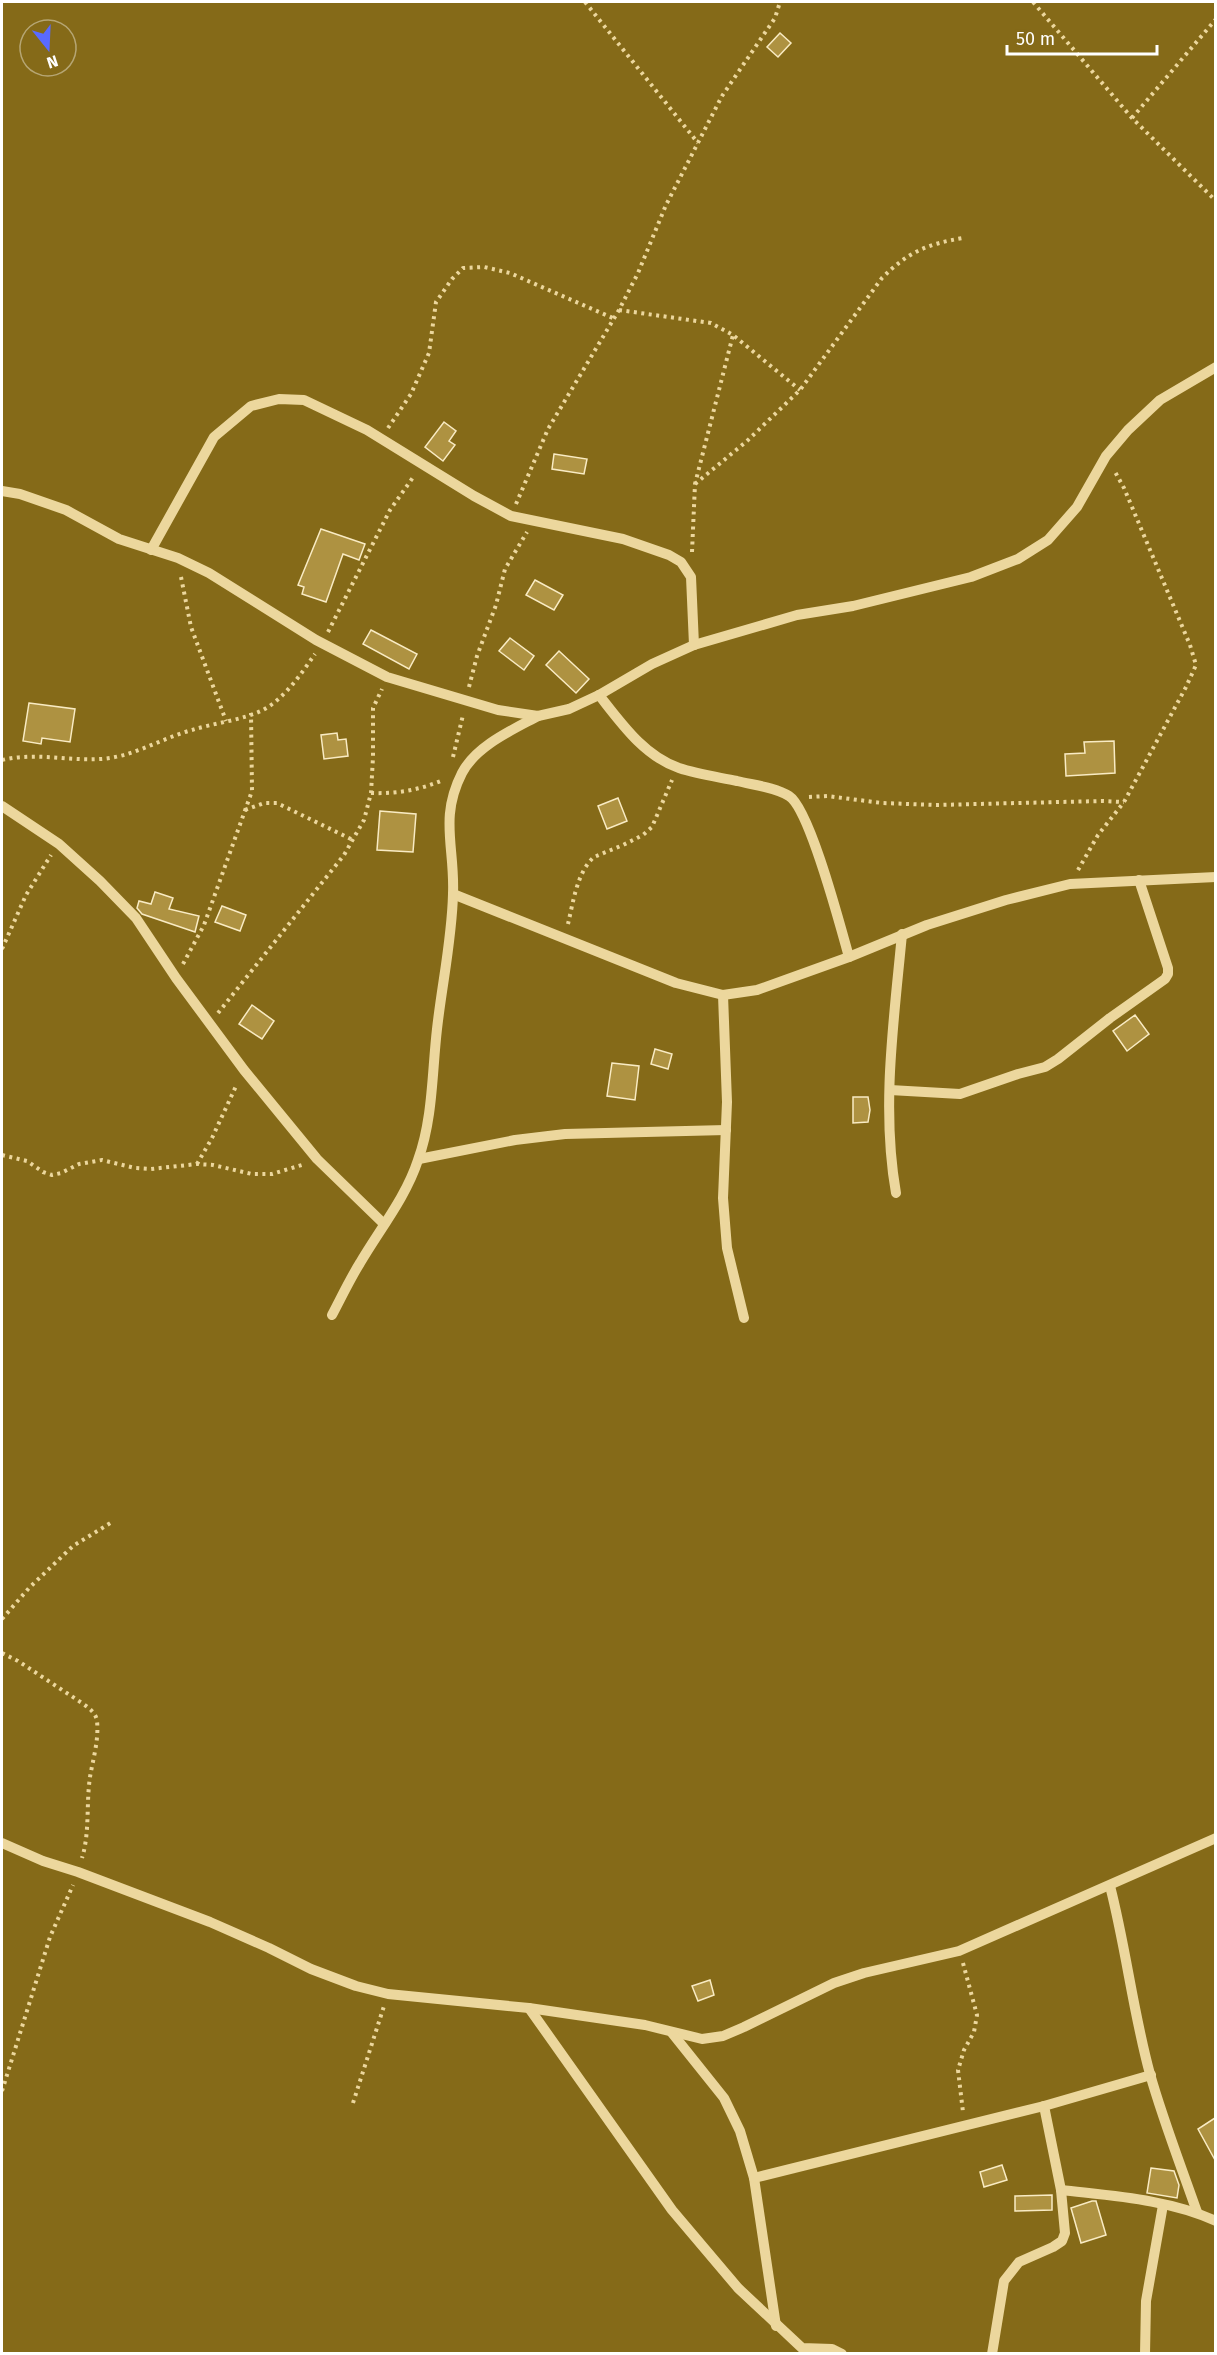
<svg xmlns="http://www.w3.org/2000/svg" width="1217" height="2355" font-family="'Fira Sans',sans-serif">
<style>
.building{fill:#ae9241;stroke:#f9ebc3;stroke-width:1.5}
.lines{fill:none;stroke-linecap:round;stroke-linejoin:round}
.path{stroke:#ecd79d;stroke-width:4;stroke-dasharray:3 4.5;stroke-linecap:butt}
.minor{stroke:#ecd79d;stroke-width:10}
</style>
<rect width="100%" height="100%" fill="#856a18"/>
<g class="building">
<polygon points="780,33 791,43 778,57 767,47"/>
<polygon points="444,422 456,431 449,441 455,445 443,461 425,447"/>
<polygon points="554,454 587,459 584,474 552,469"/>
<polygon points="321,529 365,544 359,560 343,554 326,602 302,594 304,587 298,585"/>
<polygon points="535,580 563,595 554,610 526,595"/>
<polygon points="371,630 417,654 409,669 363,644"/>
<polygon points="510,638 534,656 524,670 499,651"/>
<polygon points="559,651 589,679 576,693 546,665"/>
<polygon points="29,703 75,709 70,742 42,738 41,744 23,741"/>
<polygon points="337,733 338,740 346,739 348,756 324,759 321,735"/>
<polygon points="1114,741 1115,773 1066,776 1065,754 1085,753 1084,742"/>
<polygon points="618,798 627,821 607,829 598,806"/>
<polygon points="380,811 416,814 413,852 377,850"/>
<polygon points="155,892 173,898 169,909 199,916 195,932 142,914 137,908 139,901 151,904"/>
<polygon points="222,906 246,915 240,931 215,922"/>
<polygon points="252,1005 274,1021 262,1039 239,1024"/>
<polygon points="1135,1015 1149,1034 1127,1051 1113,1031"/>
<polygon points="655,1049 672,1054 668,1069 651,1064"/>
<polygon points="612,1063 639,1066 635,1100 607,1096"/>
<polygon points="853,1097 868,1097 870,1110 868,1122 853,1123"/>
<polygon points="710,1980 714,1995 698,2001 692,1986"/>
<polygon points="1215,2118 1215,2160 1198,2129"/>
<polygon points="1002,2165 1007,2180 984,2187 980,2172"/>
<polygon points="1151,2168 1174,2171 1179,2185 1177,2198 1147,2193"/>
<polygon points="1052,2195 1052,2210 1015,2211 1015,2196"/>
<polygon points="1092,2201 1096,2201 1106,2235 1081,2243 1071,2208"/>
</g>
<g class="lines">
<g class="path">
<polyline points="585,2 698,143"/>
<polyline points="1033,2 1132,118 1216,201"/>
<polyline points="1132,118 1216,19"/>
<polyline points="619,310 711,323 733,335 800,390"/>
<polyline points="388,428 411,394 429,353 436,302 452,279 463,268 484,267 510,273 615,319"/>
<path d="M695 484 747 441 800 390 882 278C908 252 927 244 963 238"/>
<polyline points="516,504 548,429 619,310 638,273 666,205 722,96 775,18 780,2"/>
<polyline points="692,552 695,484 733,335"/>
<polyline points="181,577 191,627 226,721"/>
<polyline points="328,632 390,510 414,476"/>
<polyline points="469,687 477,656 496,605 505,569 527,532"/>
<polyline points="453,757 463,715"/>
<path d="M2 760C37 752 66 761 101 759 133 757 162 738 192 730 214 723 243 720 263 710 285 698 301 674 315 654"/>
<path d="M371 793C396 794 420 790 443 780"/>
<polyline points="809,797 827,796 882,803 936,805 1102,801 1124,802"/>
<polyline points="245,810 264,803 277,803 353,840"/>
<polyline points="1078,870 1098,835 1124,802 1186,687 1196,665 1190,645 1124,488 1114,470"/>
<path d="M568 924C573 903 577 872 594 857L623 845 643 835 652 827 672 780"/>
<polyline points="2,949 26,895 51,855"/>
<polyline points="183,964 204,925 252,791 251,713"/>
<polyline points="218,1013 344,855 364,820 371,793 373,757 373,708 382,689"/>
<polyline points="2,1155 27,1161 43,1172 52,1175 61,1173 79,1164 102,1160 135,1168 151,1169 197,1164 213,1165 252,1174 272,1174 305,1164"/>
<polyline points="197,1164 212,1138 237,1084"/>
<polyline points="2,1619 29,1588 73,1546 112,1522"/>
<path d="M2 1653 18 1661 82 1703C89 1708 96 1713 97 1721 99 1740 93 1759 90 1777 86 1804 90 1832 82 1858"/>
<polyline points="963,1963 977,2015 974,2032 964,2050 958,2070 963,2112"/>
<polyline points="2,2091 50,1937 73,1885"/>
<polyline points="353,2103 384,2006"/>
</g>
<g class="minor">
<polyline points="2,491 20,494 66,510 119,539 178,558 209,573 316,640 387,677 498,710 538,716 569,709 599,695 652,664 694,645 797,615 853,606 971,577 1018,559 1048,540 1077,507 1106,456 1128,430 1160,400 1216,367"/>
<polyline points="151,550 214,437 251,406 279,399 304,400 367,430 474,496 511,516 623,539 669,555 681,562 691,577 694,645"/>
<path d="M599 695C621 723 644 756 679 768 697 774 718 777 737 781 753 785 775 787 789 796 810 809 841 929 849 957"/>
<polyline points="2,806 59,844 100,881 136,918 176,978 244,1070 317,1159 384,1224"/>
<polyline points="453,894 676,983 723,995 757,990 849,957 927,925 1006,900 1070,884 1216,877"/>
<polyline points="723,995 727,1102 723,1198 727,1248 744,1318"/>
<polyline points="890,1090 960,1094 1018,1074 1045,1067 1058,1059 1110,1018 1165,979 1168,974 1168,968 1139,880"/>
<polyline points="419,1159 515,1140 565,1134 726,1130"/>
<path d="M896 1193C881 1108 894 1020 902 934"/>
<path d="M332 1315C341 1298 350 1279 360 1263 380 1229 406 1197 418 1160 433 1119 432 1072 437 1029 442 984 452 939 453 894 455 847 439 818 462 773 476 746 512 730 538 716"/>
<polyline points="2,1843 43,1861 78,1872 210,1922 269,1948 311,1969 356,1986 388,1994 529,2008 645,2025 702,2039 723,2036 744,2027 834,1983 864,1973 959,1951 1216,1838"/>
<path d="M1110 1886C1126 1948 1133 2012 1150 2074 1163 2120 1181 2166 1197 2212"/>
<polyline points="529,2008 672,2210 738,2288 802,2348 832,2349 842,2354"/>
<polyline points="672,2033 724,2098 740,2131 754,2178 776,2326"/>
<polyline points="754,2178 1044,2106 1151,2075"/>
<path d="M1061 2190C1112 2196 1168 2199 1216 2221"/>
<polyline points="992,2354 1004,2281 1019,2262 1053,2247 1062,2241 1065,2233 1061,2190 1044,2106"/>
<polyline points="1145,2354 1146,2301 1163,2205"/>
</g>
</g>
<rect width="1217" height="2355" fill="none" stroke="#ffffff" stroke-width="6"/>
<g transform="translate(48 48) rotate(162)"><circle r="28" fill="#856a18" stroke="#b6a674" stroke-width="1.5"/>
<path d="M0-4.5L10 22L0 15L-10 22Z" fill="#596aff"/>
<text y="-9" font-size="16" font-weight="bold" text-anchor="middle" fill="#ffffff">N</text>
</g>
<path d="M1007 45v9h150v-9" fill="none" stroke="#ffffff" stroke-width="3"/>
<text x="1016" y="45" font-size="18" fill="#ffffff" stroke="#856a18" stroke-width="4.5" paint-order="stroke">50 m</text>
</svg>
